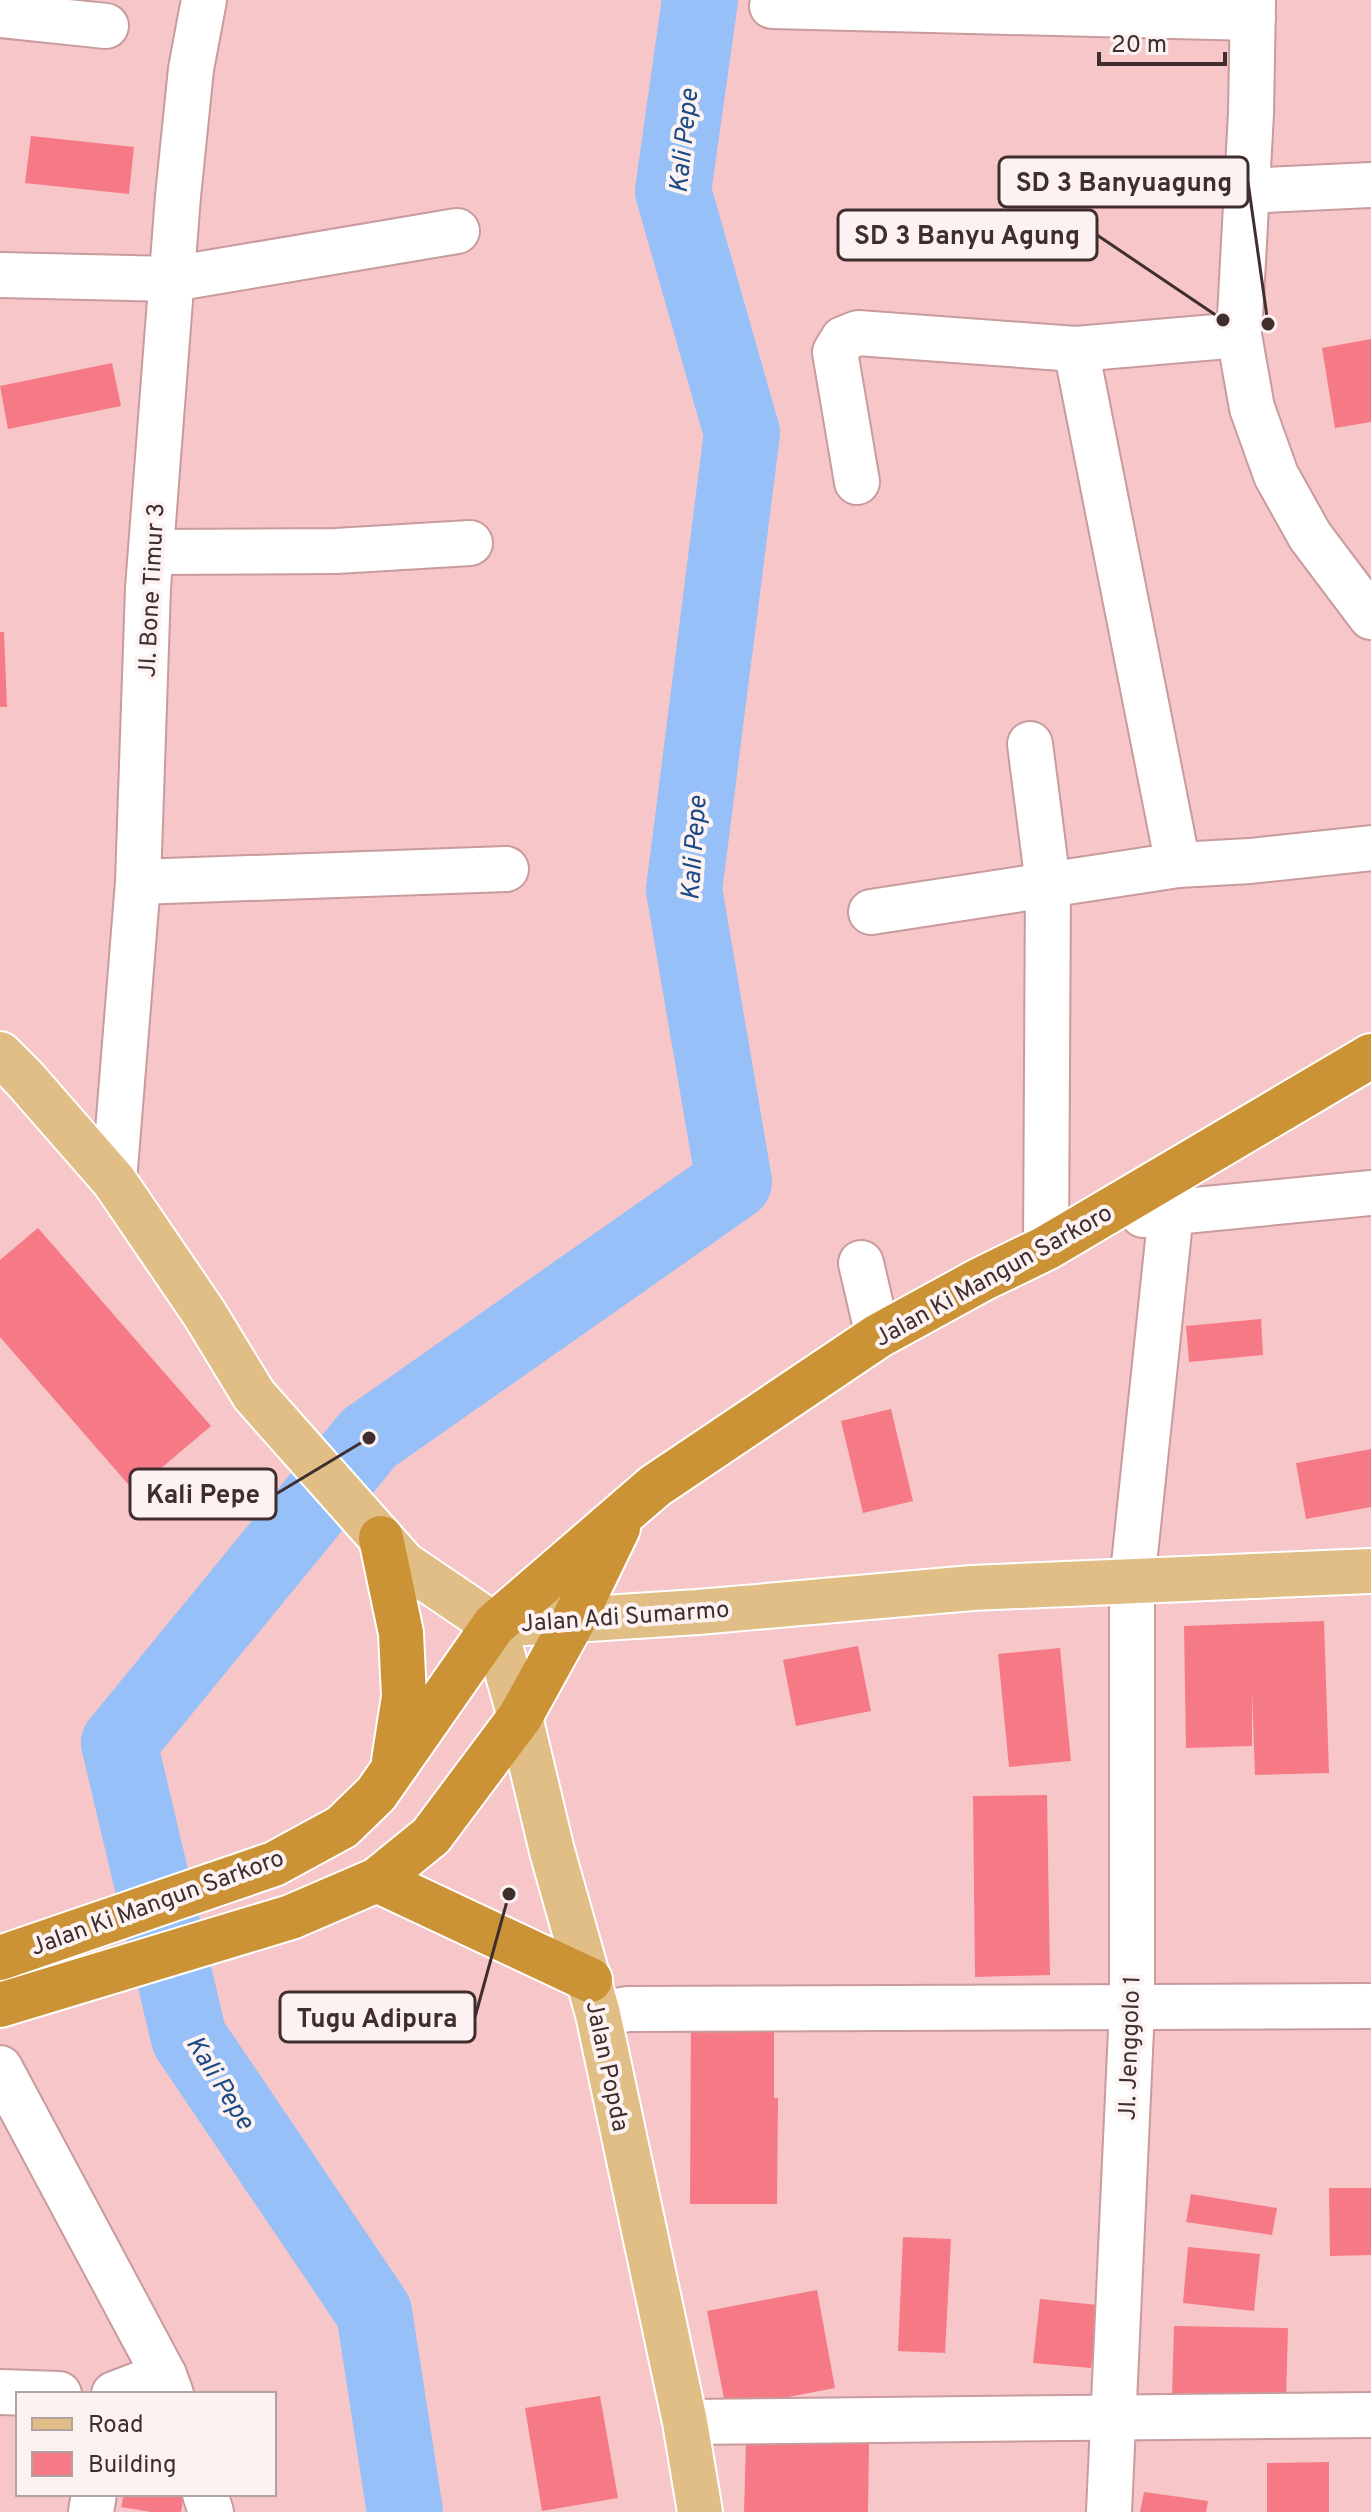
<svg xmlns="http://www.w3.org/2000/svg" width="1371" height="2512" font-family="Overpass,sans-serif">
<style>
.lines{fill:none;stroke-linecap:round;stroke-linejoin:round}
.river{stroke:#96c0f7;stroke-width:76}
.building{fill:#f67a85}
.minor-casing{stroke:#c99b9d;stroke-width:48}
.major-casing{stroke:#fff;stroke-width:48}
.highway-casing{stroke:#fff;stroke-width:48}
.minor{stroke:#fff;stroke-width:44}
.major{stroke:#e0be86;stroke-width:44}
.highway{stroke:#cc9336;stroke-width:44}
.labels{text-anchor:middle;stroke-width:8;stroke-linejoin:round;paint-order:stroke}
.street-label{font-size:24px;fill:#402d2e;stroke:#fcf2f2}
.water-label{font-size:26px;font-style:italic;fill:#1c4a84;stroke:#fcf2f2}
.leader{fill:none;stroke:#402d2e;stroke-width:3}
.callout-dot{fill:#402d2e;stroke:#fcf2f2;stroke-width:3}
.callout{fill:#fcf2f2;stroke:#402d2e;stroke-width:3}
.callout-label{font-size:26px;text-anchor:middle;font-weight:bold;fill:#402d2e}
</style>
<rect width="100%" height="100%" fill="#f6c6c8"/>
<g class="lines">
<polyline class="river" points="405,2512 374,2312 189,2038 119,1743 369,1438 734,1182 684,890 742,433 673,191 700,0"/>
</g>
<g class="building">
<polygon points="31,136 134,147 129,194 25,183"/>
<polygon points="1371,339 1371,422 1335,428 1322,348"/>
<polygon points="112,363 121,406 8,429 0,386"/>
<polygon points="0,632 4,632 7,707 0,707"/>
<polygon points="38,1228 211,1426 134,1491 0,1337 0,1260"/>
<polygon points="1261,1319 1263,1355 1189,1362 1186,1326"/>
<polygon points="891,1409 913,1501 863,1513 841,1421"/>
<polygon points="1371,1449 1371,1507 1306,1519 1296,1463"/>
<polygon points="1324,1621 1329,1773 1255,1775 1252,1692 1252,1746 1186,1748 1184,1626"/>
<polygon points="858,1646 871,1711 796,1726 783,1660"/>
<polygon points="1060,1648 1071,1761 1009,1767 998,1654"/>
<polygon points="1047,1795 1050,1975 975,1977 973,1796"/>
<polygon points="691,2017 774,2018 774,2098 778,2098 777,2204 690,2204"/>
<polygon points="1329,2188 1371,2188 1371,2255 1330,2256"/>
<polygon points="1191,2194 1277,2208 1272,2235 1186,2222"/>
<polygon points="903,2237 951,2239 945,2353 898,2351"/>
<polygon points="1188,2247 1260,2254 1254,2311 1183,2303"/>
<polygon points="817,2290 835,2388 726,2409 707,2311"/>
<polygon points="1040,2299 1098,2305 1091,2368 1033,2363"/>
<polygon points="1174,2326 1288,2328 1286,2399 1172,2397"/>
<polygon points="600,2396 618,2498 542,2511 525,2408"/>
<polygon points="746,2442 869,2444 868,2512 744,2512"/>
<polygon points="1329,2462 1329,2512 1267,2512 1267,2463"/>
<polygon points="1144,2492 1208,2501 1206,2512 1140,2512"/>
<polygon points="124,2494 184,2494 181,2512 151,2512 121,2507"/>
</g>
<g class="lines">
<g class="minor-casing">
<g id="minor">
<polyline points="1253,0 1251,113 1239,335 1252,408 1276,475 1310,536 1371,617"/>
<polyline points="772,6 1253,18"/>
<polyline points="0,15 106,26"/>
<polyline points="1245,191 1371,185"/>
<polyline points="0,275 172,279 457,231"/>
<polyline points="1076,349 1178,865"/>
<polyline points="857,482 835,352 843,339 858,333 1076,349 1239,335"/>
<polyline points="152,552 336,551 470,543"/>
<polyline points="1030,744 1048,884 1046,1248"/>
<polyline points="138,882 506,869"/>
<polyline points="871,912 1178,865 1250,861 1371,848"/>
<polyline points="114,1181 138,882 148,588 178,196 191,69 204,0"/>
<polyline points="1143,1215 1371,1193"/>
<polyline points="861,1263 878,1336"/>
<polyline points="598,2014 628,2009 1371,2006"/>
<polyline points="0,2068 164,2375 171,2394"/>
<polyline points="0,2392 59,2394"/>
<polyline points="114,2394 164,2375"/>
<polyline points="685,2422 1371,2415"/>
<polyline points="205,2494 211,2512"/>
<polyline points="91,2512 94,2494"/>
<polyline points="1109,2512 1132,2008 1132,1583 1171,1212"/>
</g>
</g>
<g class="major-casing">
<g id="major">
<polyline points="0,1054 24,1078 114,1181 204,1313 254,1395 404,1564 494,1625 698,1612 972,1588 1371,1571"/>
<polyline points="494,1625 520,1717 552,1851 598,2014 685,2422 700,2512"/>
</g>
</g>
<g class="highway-casing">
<g id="highway">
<polyline points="381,1538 401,1633 404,1697 394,1761"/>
<polyline points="377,1880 590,1980"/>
<polyline points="0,1958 274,1864 342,1827 376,1794 494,1625 655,1486 878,1336 982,1279 1046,1248 1371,1056"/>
<polyline points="0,2005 291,1917 377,1880 431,1836 520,1717 573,1621 618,1528"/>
</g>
</g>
<use href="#minor" class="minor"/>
<use href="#major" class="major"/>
<use href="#highway" class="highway"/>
</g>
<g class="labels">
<g class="street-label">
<text transform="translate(151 590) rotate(-87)" y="8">Jl. Bone Timur 3</text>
<text transform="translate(993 1275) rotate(-29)" y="8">Jalan Ki Mangun Sarkoro</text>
<text transform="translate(625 1616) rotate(-4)" y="8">Jalan Adi Sumarmo</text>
<text transform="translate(157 1902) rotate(-20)" y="8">Jalan Ki Mangun Sarkoro</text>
<text transform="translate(1129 2048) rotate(-88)" y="8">Jl. Jenggolo 1</text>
<text transform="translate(608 2066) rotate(78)" y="8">Jalan Popda</text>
</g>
<g class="water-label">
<text transform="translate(683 141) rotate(-84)" y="9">Kali Pepe</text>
<text transform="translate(693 848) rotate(-86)" y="9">Kali Pepe</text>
<text transform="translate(221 2082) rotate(58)" y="9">Kali Pepe</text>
</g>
</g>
<path class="leader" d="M1268 324L1248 182M1223 320L1097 235M369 1438L276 1494M509 1894L475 2017"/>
<g class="callout-dot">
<circle cx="1268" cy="324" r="8"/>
<circle cx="1223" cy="320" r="8"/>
<circle cx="369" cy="1438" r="8"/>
<circle cx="509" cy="1894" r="8"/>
</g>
<g class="callout">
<rect x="999" y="157" width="249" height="50" rx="8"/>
<rect x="838" y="210" width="259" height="50" rx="8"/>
<rect x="130" y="1469" width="146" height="50" rx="8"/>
<rect x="280" y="1992" width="195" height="50" rx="8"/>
</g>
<g class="callout-label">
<text x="1124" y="191">SD 3 Banyuagung</text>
<text x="967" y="244">SD 3 Banyu Agung</text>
<text x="203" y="1503">Kali Pepe</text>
<text x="377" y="2027">Tugu Adipura</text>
</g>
<rect x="16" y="2392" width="260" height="104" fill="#fcf2f2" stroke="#b1a3a4" stroke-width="2"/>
<rect x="32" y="2418" width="40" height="12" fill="#e0be86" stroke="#b1a3a4" stroke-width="2"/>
<text x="88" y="2432" font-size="24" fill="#402d2e">Road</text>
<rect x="32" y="2452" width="40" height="24" fill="#f67a85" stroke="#b1a3a4" stroke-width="2"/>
<text x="88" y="2472" font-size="24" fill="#402d2e">Building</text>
<path d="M1099 52v12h126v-12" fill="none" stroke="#402d2e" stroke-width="4"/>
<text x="1111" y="52" font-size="24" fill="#402d2e" stroke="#fcf2f2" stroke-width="6" paint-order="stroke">20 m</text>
</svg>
